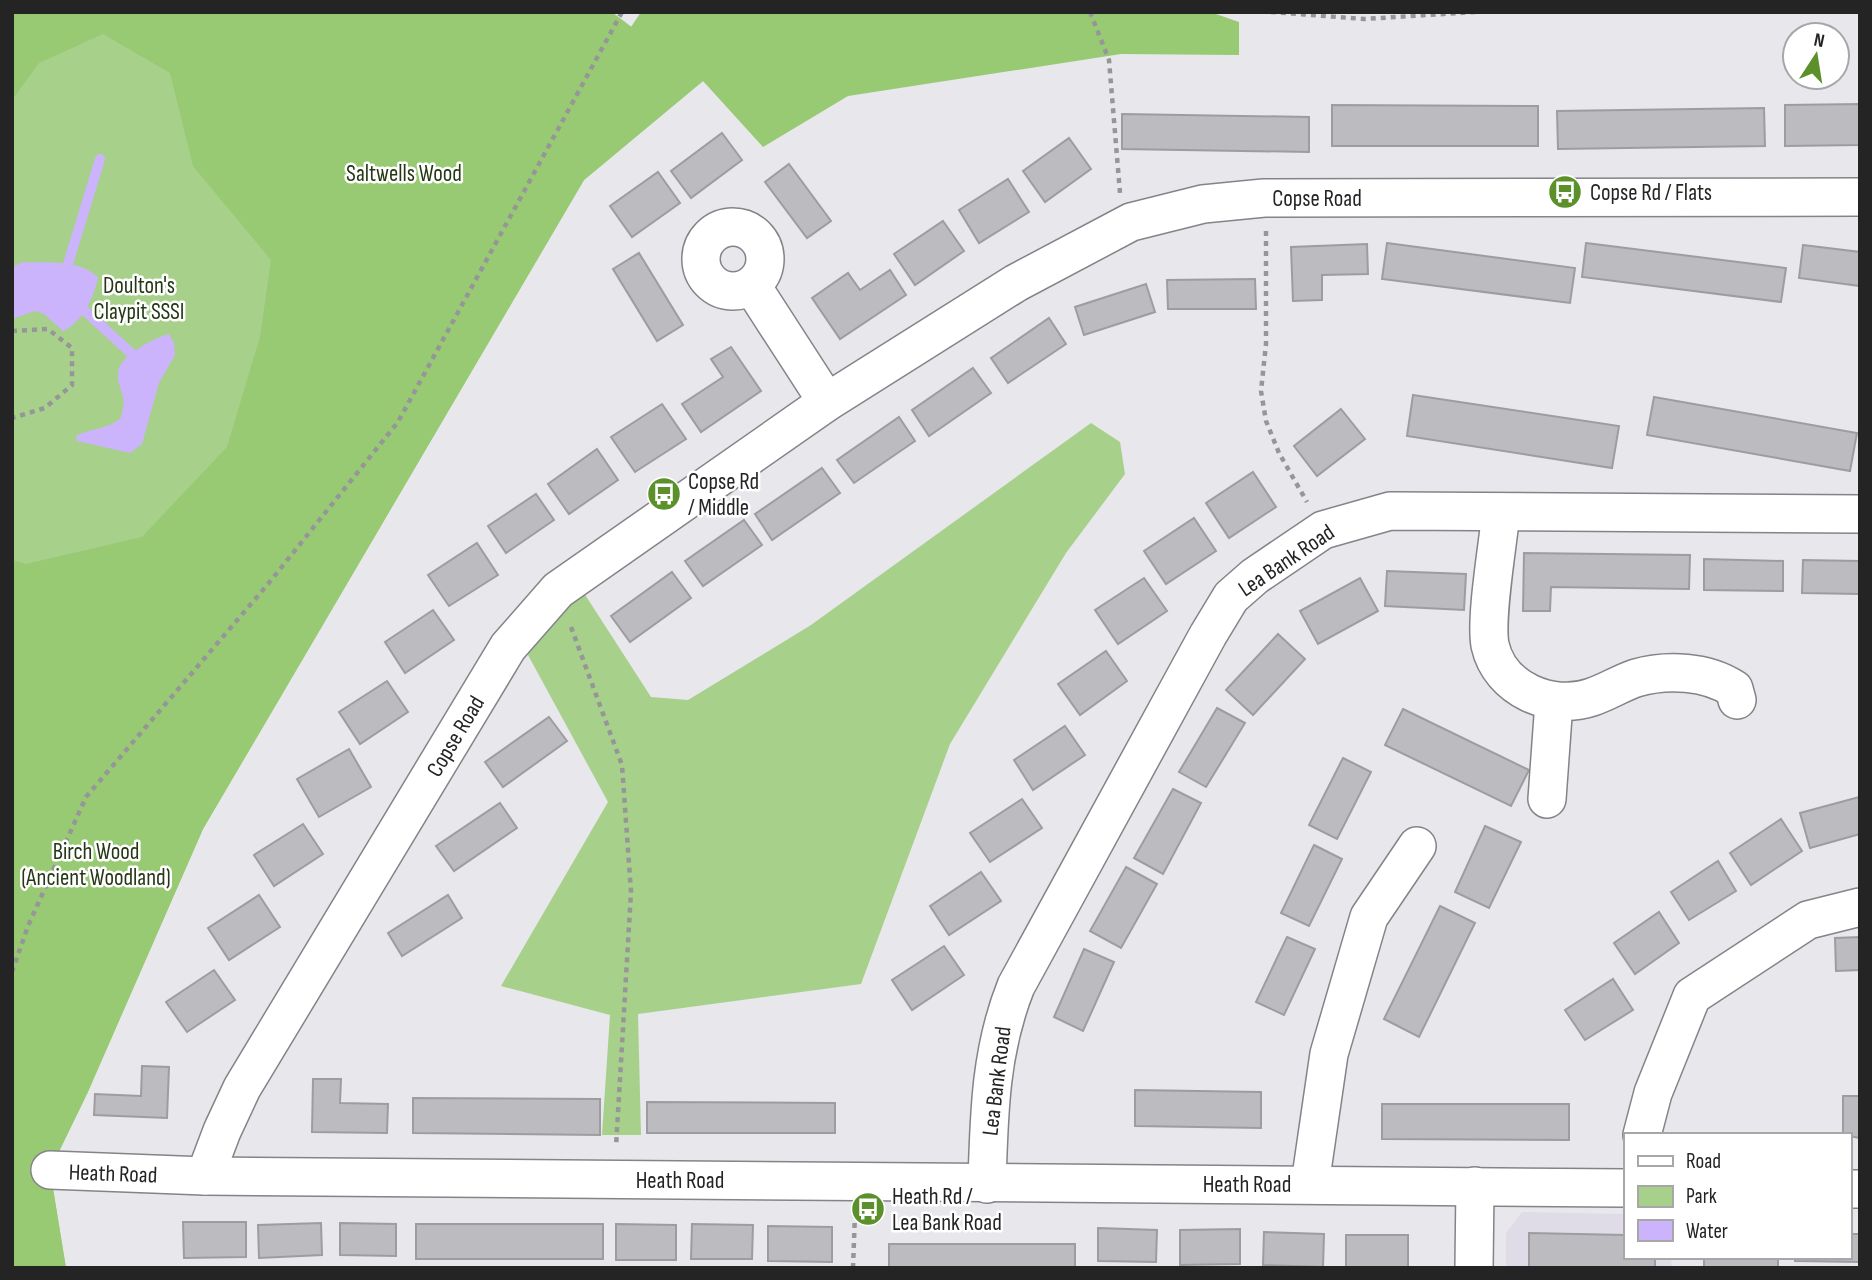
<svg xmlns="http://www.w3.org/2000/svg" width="1872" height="1280" font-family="'Sofia Sans Condensed',sans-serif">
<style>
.built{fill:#dfdce8}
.green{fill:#a7d08a}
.forest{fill:#98c973}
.water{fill:#cbb4fb}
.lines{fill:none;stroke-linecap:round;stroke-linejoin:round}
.stream{stroke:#cbb4fb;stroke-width:10}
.building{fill:#bcbbc0;stroke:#9e9ca1;stroke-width:2}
.minor-casing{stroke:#848387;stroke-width:40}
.path{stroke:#969699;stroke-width:4.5;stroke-dasharray:5 5;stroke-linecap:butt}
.minor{stroke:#fff;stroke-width:37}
.labels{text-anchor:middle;stroke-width:5;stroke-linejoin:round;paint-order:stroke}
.park-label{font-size:23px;fill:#253815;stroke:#fff}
.poi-label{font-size:23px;fill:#242425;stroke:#fff;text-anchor:start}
.street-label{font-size:23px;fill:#242425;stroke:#fff}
</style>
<rect width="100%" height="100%" fill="#e8e7ec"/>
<polygon class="built" points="1522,1212 1625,1214 1625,1257 1671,1257 1672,1268 1506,1268 1506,1233"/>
<g class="green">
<polygon points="12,12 612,12 703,81 584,180 203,829 83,1102 50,1170 66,1268 12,1268"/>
<polygon points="1091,423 1120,442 1125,474 1066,553 950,744 861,984 638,1014 641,1135 602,1135 610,1015 501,986 608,802 528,655 548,621 582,590 651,697 688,700 811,625"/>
</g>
<polygon class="forest" points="12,12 611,12 631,27 641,12 1210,12 1239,22 1239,55 1121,54 848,96 763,147 703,81 584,180 203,829 88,1092 50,1170 66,1268 12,1268 12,560 26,564 142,537 227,447 260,337 271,260 193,166 170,73 103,34 39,63 12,100"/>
<g class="water">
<path d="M23 262C49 263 78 259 98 277 94 297 83 322 63 331L44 314 35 311 12 319V267Z"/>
<path d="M169 334 174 343 175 355 159 383 142 444 130 453 77 441 76 436C91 428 105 430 120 419 130 393 116 391 118 372 120 355 154 338 169 334Z"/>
</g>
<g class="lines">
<g class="stream">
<polyline points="68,264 100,159"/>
<polyline points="84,310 132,354"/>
</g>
</g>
<g class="building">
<polygon points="1860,104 1860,145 1785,146 1785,105"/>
<polygon points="1332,105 1538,106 1538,146 1332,146"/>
<polygon points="1764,108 1765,146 1558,149 1557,111"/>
<polygon points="1122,114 1309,117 1309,152 1122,149"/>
<polygon points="722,133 742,160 691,198 671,171"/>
<polygon points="1069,138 1091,169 1045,202 1023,171"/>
<polygon points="789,164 831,221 807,238 765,182"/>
<polygon points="658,172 680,203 632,237 610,206"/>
<polygon points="1008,179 1029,212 979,243 959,210"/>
<polygon points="943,221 964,251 915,285 894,254"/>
<polygon points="1387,243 1575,268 1570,303 1382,279"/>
<polygon points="1586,243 1786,268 1781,302 1582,277"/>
<polygon points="1367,244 1368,274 1322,275 1322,300 1293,301 1291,247"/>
<polygon points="1803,245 1860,252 1860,286 1799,278"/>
<polygon points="639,253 683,325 657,341 613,269"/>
<polygon points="890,270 906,295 840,339 812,298 848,273 860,290"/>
<polygon points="1255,279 1256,309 1168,309 1167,280"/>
<polygon points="1146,284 1155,312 1084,335 1075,307"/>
<polygon points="1049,318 1066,344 1008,383 991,358"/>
<polygon points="731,347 761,391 701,432 682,404 723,377 711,359"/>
<polygon points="973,368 991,393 929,436 912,410"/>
<polygon points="1413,395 1619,426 1612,468 1407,436"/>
<polygon points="1654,397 1857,433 1850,471 1647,435"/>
<polygon points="662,404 686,439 635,472 611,437"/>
<polygon points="1341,409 1365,439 1317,476 1294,446"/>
<polygon points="899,417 915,441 854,483 837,460"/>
<polygon points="597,449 618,480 569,514 548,484"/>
<polygon points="822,468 840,493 772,540 755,514"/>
<polygon points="1253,472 1276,507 1229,538 1206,503"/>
<polygon points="536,494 554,520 506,553 488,526"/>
<polygon points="1194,518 1216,551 1166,584 1144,551"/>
<polygon points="744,520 762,545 703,586 685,561"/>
<polygon points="477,543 498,575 449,606 428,575"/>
<polygon points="1524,553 1690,555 1689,589 1551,587 1550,611 1523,611"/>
<polygon points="1704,559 1783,561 1783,591 1704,590"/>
<polygon points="1803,560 1860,561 1860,594 1802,593"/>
<polygon points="1387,571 1466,574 1464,610 1385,606"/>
<polygon points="672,572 691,598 630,642 611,616"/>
<polygon points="1144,578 1167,611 1118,644 1095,610"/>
<polygon points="1360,578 1378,611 1318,644 1300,611"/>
<polygon points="433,610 454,640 405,673 385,642"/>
<polygon points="1278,634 1305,659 1253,715 1226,690"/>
<polygon points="1106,651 1127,681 1080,715 1058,684"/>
<polygon points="387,681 408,712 360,744 339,712"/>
<polygon points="1217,708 1245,723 1206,787 1179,772"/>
<polygon points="1403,709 1529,770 1511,806 1385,745"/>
<polygon points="549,717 567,741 503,787 485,762"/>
<polygon points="1065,726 1085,755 1033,790 1014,760"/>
<polygon points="349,749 371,787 319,817 297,779"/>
<polygon points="1343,758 1371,772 1337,839 1309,825"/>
<polygon points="1173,789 1201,803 1163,874 1134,858"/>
<polygon points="1859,797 1860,834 1810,848 1800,813"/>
<polygon points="1022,799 1042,828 990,862 970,833"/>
<polygon points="500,803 517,828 454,871 436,846"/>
<polygon points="1781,819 1802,851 1751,885 1730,853"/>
<polygon points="303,824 323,854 274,886 254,855"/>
<polygon points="1485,826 1521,842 1489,908 1455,892"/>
<polygon points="1314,845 1342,859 1309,926 1281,913"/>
<polygon points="1718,861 1736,891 1689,920 1671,892"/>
<polygon points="1126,867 1157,884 1121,948 1090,931"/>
<polygon points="981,872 1001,901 949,935 930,906"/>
<polygon points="259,895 280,927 229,960 208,928"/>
<polygon points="448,895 462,918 402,956 388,933"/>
<polygon points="1440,906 1475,923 1419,1037 1384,1019"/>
<polygon points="1659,912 1679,943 1635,974 1614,943"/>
<polygon points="1287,937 1315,949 1284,1015 1256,1002"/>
<polygon points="1860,937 1860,970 1836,971 1835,938"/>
<polygon points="944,946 964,975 912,1010 892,980"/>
<polygon points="1084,949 1114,962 1083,1031 1054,1017"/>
<polygon points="214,970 235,1000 187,1032 166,1002"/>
<polygon points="1613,979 1633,1010 1585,1040 1565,1010"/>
<polygon points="142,1066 169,1067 167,1118 94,1115 95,1094 141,1096"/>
<polygon points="313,1079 341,1079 340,1103 388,1104 387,1133 312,1132"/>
<polygon points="1135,1090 1261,1092 1261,1128 1135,1126"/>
<polygon points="1843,1096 1860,1096 1860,1138 1843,1135"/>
<polygon points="413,1098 600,1099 600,1135 413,1133"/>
<polygon points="647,1102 835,1103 835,1133 647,1133"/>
<polygon points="1382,1104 1569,1104 1569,1140 1382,1139"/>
<polygon points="183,1222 246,1222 246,1257 184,1258"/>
<polygon points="321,1223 322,1255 259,1258 258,1225"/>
<polygon points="340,1223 396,1224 396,1256 340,1255"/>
<rect x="416" y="1224" width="187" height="35"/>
<polygon points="616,1224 676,1225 676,1260 616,1260"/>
<polygon points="692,1224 753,1225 752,1259 691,1259"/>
<polygon points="768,1226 832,1227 832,1262 768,1261"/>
<polygon points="1098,1228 1157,1230 1156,1262 1098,1261"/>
<polygon points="1240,1229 1240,1264 1180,1265 1180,1230"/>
<polygon points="1264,1232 1324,1234 1323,1267 1263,1265"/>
<polygon points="1529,1233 1625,1235 1625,1257 1655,1257 1655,1268 1529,1268"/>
<polygon points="1849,1234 1860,1234 1860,1262 1795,1261 1795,1257 1849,1257"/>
<rect x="1346" y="1235" width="62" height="32"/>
<rect x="889" y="1244" width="186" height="24"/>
<rect x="1704" y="1257" width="74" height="11"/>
</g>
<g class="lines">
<g class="minor-casing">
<g id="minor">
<circle cx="733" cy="259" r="32"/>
<polyline points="752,286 827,402"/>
<path d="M1501 512C1498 544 1485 617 1490 645 1500 690 1552 711 1592 697 1607 692 1621 683 1636 678 1667 669 1707 671 1734 689L1737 700"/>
<polyline points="1547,799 1554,702"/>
<polyline points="1642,1135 1653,1093 1692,996 1808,920 1860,907"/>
<polyline points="50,1170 205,1176 1625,1188"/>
<polyline points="205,1176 222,1131 242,1088 508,647 558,590 827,402 1016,283 1131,222 1203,204 1264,198 1860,197"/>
<path d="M987 1184C989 1115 990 1051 1016 986L1208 635 1231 597 1255 576 1323 530 1390 511 1860 514"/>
<polyline points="1310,1184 1329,1054 1369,917 1417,846"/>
<polyline points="1849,1189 1860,1189"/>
<polyline points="1474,1268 1475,1186"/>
</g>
</g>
<g class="path">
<polyline points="1090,12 1109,60 1120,193"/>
<polyline points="1271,12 1364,19 1475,12"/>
<polyline points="1266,231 1266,344 1261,391 1266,421 1279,453 1307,502"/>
<polyline points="12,331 48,329 72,348 72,385 45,408 12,418"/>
<polyline points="571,627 622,765 631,892 616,1147"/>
<polyline points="12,972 28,926 86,797 268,584 398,422 622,12"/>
<polyline points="853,1268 855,1213"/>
</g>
<use href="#minor" class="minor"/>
</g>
<defs>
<g id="bus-disc" transform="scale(1.75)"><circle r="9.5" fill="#5b902a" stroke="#fff"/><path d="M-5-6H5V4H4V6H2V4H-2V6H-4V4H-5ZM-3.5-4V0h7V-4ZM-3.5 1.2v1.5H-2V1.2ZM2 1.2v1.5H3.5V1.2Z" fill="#fff"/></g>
</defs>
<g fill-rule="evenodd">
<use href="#bus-disc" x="1565" y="192"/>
<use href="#bus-disc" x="664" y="494"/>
<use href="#bus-disc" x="868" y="1209"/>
</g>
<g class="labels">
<g class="park-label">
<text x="404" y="181">Saltwells Wood</text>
<text x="139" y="293">Doulton's<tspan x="139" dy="26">Claypit SSSI</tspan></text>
<text x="96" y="859">Birch Wood<tspan x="96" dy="26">(Ancient Woodland)</tspan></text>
</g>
<g class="poi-label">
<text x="1590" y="200">Copse Rd / Flats</text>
<text x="688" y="489">Copse Rd<tspan x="688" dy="26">/ Middle</tspan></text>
<text x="892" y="1204">Heath Rd /<tspan x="892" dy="26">Lea Bank Road</tspan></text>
</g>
<g class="street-label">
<text x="1317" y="206">Copse Road</text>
<text transform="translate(1286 560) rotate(-34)" y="8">Lea Bank Road</text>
<text transform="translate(455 736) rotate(-59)" y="8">Copse Road</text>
<text transform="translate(996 1081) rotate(-83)" y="8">Lea Bank Road</text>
<text transform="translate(113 1173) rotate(2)" y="8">Heath Road</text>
<text x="680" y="1188">Heath Road</text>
<text x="1247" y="1192">Heath Road</text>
</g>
</g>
<rect width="1872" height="1280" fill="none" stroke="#242425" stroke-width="28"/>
<rect x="1624" y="1133" width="228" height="126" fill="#ffffff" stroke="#a7a7a8" stroke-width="2"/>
<rect x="1638" y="1156" width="35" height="10" fill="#ffffff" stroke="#a7a7a8" stroke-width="2"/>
<text x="1686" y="1168" font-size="21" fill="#242425">Road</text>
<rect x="1638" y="1186" width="35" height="21" fill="#a7d08a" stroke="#a7a7a8" stroke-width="2"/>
<text x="1686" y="1203" font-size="21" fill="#242425">Park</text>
<rect x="1638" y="1220" width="35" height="21" fill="#cbb4fb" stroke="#a7a7a8" stroke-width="2"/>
<text x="1686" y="1238" font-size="21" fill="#242425">Water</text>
<g transform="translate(1816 56) rotate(12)"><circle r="33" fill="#ffffff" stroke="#a7a7a8" stroke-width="2"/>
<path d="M0-5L12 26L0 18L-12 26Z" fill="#5b902a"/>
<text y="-10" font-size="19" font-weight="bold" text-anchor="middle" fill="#242425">N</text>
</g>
</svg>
